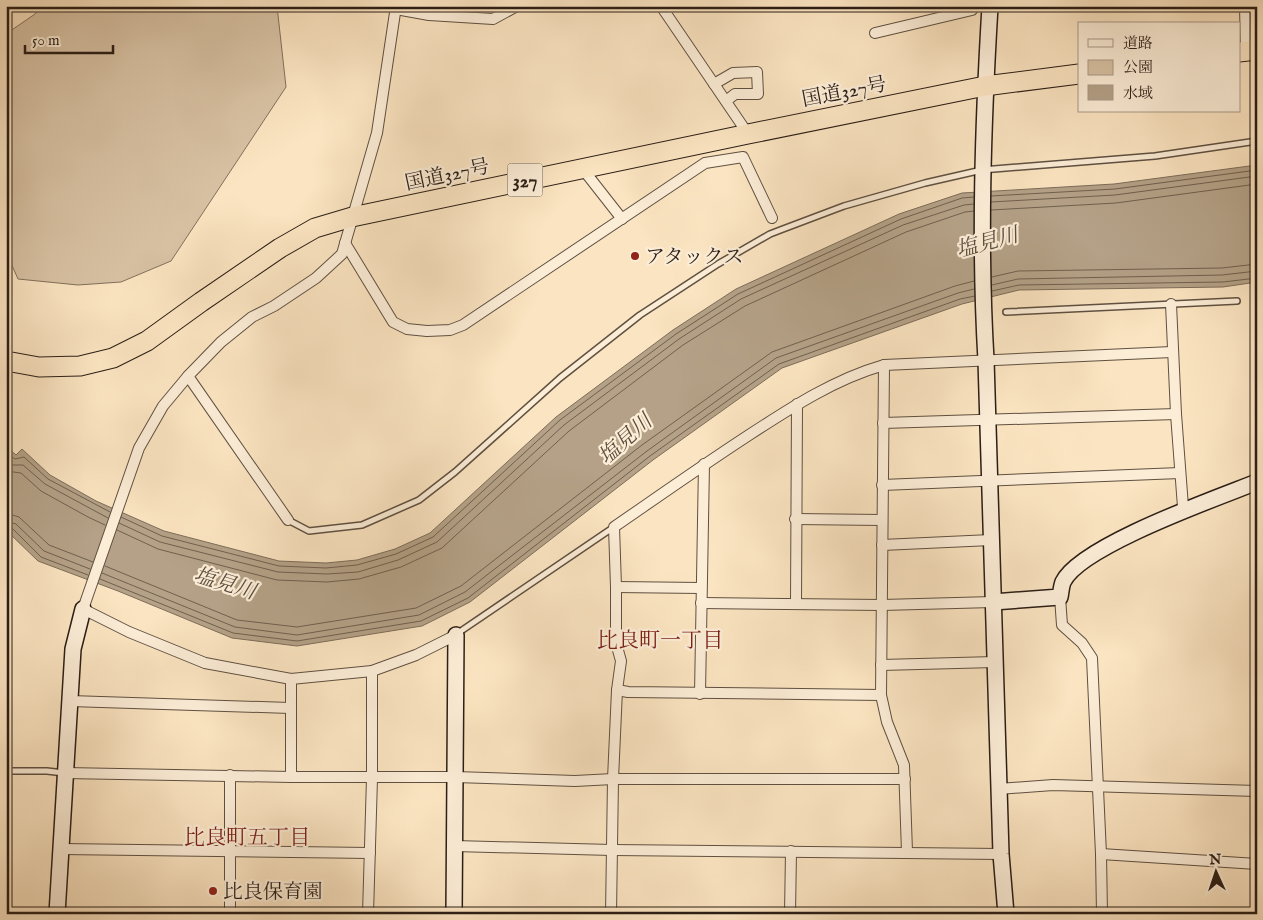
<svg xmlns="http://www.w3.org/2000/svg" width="1263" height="920" font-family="'IM FELL English','Noto Serif JP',serif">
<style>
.green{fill:#d8c2a4;stroke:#82705d}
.water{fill:#b4a187;stroke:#7d6d5a}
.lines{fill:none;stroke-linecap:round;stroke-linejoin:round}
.shore{stroke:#70604e;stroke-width:1}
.lane-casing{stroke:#5f5041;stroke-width:8}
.street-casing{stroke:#5f5041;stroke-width:12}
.secondary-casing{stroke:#2b1e16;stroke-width:18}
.highway-casing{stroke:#2b1e16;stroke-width:21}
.lane{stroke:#fcedd7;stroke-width:5}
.street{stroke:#fcedd7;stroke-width:10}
.secondary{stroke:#fcedd7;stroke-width:15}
.highway{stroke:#fbe4c1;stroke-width:19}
.poi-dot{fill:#8f2418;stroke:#fcedd7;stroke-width:2}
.labels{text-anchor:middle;stroke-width:4.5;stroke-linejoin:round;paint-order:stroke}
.shield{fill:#fcedd7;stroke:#6a5c50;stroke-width:1}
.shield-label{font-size:19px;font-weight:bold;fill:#2b1e16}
.street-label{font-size:20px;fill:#2b1e16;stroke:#fcedd7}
.poi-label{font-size:20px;fill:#2b1e16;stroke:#fcedd7;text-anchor:start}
.water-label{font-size:21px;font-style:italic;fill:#5b4c3e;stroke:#fcedd7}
.neighbourhood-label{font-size:21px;fill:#7a1f14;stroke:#fcedd7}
</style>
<rect width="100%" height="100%" fill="#fbe4c1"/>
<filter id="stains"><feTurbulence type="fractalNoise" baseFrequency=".004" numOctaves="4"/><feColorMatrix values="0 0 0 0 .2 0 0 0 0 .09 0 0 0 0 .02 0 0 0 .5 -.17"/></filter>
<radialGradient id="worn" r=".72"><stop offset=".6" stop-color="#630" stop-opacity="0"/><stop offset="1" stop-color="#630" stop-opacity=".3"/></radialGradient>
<polygon class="green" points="41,6 277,6 286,87 171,261 121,282 78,285 18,279 6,252 6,34 35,14"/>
<polygon class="water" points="1257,165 1257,282 1223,287 1019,290 962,304 782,368 653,460 470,602 422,626 297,646 232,638 118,591 38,561 6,530 6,446 16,455 22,449 50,475 96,501 164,531 279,561 326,563 357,560 395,549 430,533 556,417 673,330 736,289 899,214 962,193 1114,184"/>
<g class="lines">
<g class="shore">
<polyline points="991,196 1115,189 1257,170"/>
<polyline points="991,202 1115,195 1257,176"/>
<polyline points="991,210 1116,203 1257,184"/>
<polyline points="992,277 1018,271 1222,268 1257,264"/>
<polyline points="992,285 1018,279 1222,275 1257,271"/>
<polyline points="992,291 1019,285 1223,282 1257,278"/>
<polyline points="6,453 15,459 24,457 48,479 110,512"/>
<polyline points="6,461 13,465 23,465 45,484 108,518"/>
<polyline points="6,471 21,473 41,491 88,517 105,525"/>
<polyline points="6,513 19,517 49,545 93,562"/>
<polyline points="121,517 162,536 279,566 326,568 357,565 396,554 433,537 560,420 676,334 738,294 901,219 962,198 974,197"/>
<polyline points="6,521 16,524 44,551 90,569"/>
<polyline points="119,523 160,542 278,572 327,574 358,572 398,560 437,542 564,425 679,339 741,299 903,225 964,205 974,204"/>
<polyline points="6,527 12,528 41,557 88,575"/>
<polyline points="117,530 158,549 277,580 327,582 359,579 401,567 442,548 569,431 683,345 745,306 906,232 965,212 974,211"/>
<polyline points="105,566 237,620 297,627 416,608 461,586 642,445 772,352 955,286 974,281"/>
<polyline points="102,573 235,627 297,635 419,615 465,592 647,451 776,358 958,293 974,289"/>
<polyline points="100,579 233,633 297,641 421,621 468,598 650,456 779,364 960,299 975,296"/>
</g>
<g class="lane-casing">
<g id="lane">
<polyline points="1006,312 1237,301"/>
<polyline points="288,520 309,531 362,525 419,500 455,472 560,378 640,315 718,264 770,234 783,229 844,206 925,183 982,170 1155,156 1257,141"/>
<polyline points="458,633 614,527"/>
<polyline points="6,771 47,771 64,773"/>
</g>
</g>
<g class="street-casing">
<g id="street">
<polyline points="396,6 377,133 342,254 316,278 274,306 252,317 221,342 188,376 163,406 139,448 83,609 129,632 205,663 291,679 372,671 416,655 456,635"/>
<polyline points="661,6 748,134"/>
<polyline points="1245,6 1246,52"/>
<polyline points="396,9 429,15 493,19 517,6"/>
<polyline points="875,33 972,10"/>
<polyline points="714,84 733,73 757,72 758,94 735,94 726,101"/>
<polyline points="582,168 622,219"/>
<polyline points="345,243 393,322 407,329 427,331 450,330 463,325 705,163 743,157 772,218"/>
<polyline points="1171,304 1176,414 1183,507 1185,509"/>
<polyline points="884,365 881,695 887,722 904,765 907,852"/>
<polyline points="188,376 288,520"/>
<polyline points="883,423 1176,414"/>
<polyline points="882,485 1180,473"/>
<polyline points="795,519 882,520"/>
<polyline points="882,545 991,540"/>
<polyline points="616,587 701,588"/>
<polyline points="1060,597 1062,625 1082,643 1092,658 1101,854 1102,914"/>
<polyline points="701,603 882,605 993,602"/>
<polyline points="796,604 797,404"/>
<polyline points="881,665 995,662"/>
<polyline points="291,679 291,777"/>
<polyline points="617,690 628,692 881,695"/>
<polyline points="700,694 704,464"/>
<polyline points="70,701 290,708"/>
<polyline points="65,773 291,777 455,777 575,781 613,779 905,779"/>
<polyline points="230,775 230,914"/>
<polyline points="999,789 1053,785 1257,791"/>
<polyline points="454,846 612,850 1001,854"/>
<polyline points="61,849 370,853"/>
<polyline points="1101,854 1257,864"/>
<polyline points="368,914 372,778 372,671"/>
<path d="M611 914 613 779 617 690 621 661 616 643V587L614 527C659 496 703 465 749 435 792 407 835 379 884 365L1172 352"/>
<polyline points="790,914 791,851"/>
</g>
</g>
<g class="secondary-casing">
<g id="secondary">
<path d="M990 6C983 124 979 242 986 360L1001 854 1006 914"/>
<path d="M993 602 1060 597C1061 593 1061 587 1063 582 1080 546 1217 498 1257 482"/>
<polyline points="57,914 73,649 83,609"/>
<polyline points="454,914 456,635"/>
</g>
</g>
<g class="highway-casing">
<g id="highway">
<polyline points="1239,52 1257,50"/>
<polyline points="6,361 39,367 80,366 113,358 147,341 201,302 280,248 315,228 352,217 748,134 985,86 1079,74"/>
</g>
</g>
<use href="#lane" class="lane"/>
<use href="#street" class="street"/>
<use href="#secondary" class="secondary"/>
<use href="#highway" class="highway"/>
</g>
<g class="poi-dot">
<circle cx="635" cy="256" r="5"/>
<circle cx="213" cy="891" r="5"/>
</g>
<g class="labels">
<rect class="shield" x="507.5" y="163.5" width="35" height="33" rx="4"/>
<g class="shield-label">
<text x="525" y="187">327</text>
</g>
<g class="street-label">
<text transform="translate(844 91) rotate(-11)" y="7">国道327号</text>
<text transform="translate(447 174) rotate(-12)" y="7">国道327号</text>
</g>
<g class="poi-label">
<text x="645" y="263">アタックス</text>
<text x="223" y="898">比良保育園</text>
</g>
<g class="water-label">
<text transform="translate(987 242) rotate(-15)" y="7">塩見川</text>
<text transform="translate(625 439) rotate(-42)" y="7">塩見川</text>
<text transform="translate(225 583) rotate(17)" y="7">塩見川</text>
</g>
<g class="neighbourhood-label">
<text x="660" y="647">比良町一丁目</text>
<text x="247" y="844">比良町五丁目</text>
</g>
</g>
<rect width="1263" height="920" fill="none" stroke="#fbe4c1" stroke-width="25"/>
<rect x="8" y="8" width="1248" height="905" fill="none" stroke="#2b1e16" stroke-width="2.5"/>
<rect x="12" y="12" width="1238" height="895" fill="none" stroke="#2b1e16"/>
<rect x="1078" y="22" width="162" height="90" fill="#fcedd7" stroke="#a89a8a"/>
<rect x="1088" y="39" width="25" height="8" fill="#fcedd7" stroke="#a89a8a"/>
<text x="1123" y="48" font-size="15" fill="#2b1e16">道路</text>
<rect x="1088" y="60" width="25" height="15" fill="#d8c2a4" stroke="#a89a8a"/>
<text x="1123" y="72" font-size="15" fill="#2b1e16">公園</text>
<rect x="1088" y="85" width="25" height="15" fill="#b4a187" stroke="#a89a8a"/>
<text x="1123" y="98" font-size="15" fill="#2b1e16">水域</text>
<g transform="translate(1216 872) rotate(357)" stroke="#fcedd7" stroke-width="4" paint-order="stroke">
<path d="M0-4L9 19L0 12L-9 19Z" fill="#2b1e16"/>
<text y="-8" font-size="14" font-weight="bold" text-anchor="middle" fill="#2b1e16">N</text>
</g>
<path d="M25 45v8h88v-8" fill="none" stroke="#2b1e16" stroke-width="2.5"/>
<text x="32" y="45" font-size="15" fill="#2b1e16" stroke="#fcedd7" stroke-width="4" paint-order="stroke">50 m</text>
<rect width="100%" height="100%" filter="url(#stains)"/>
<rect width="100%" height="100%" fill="url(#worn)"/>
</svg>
